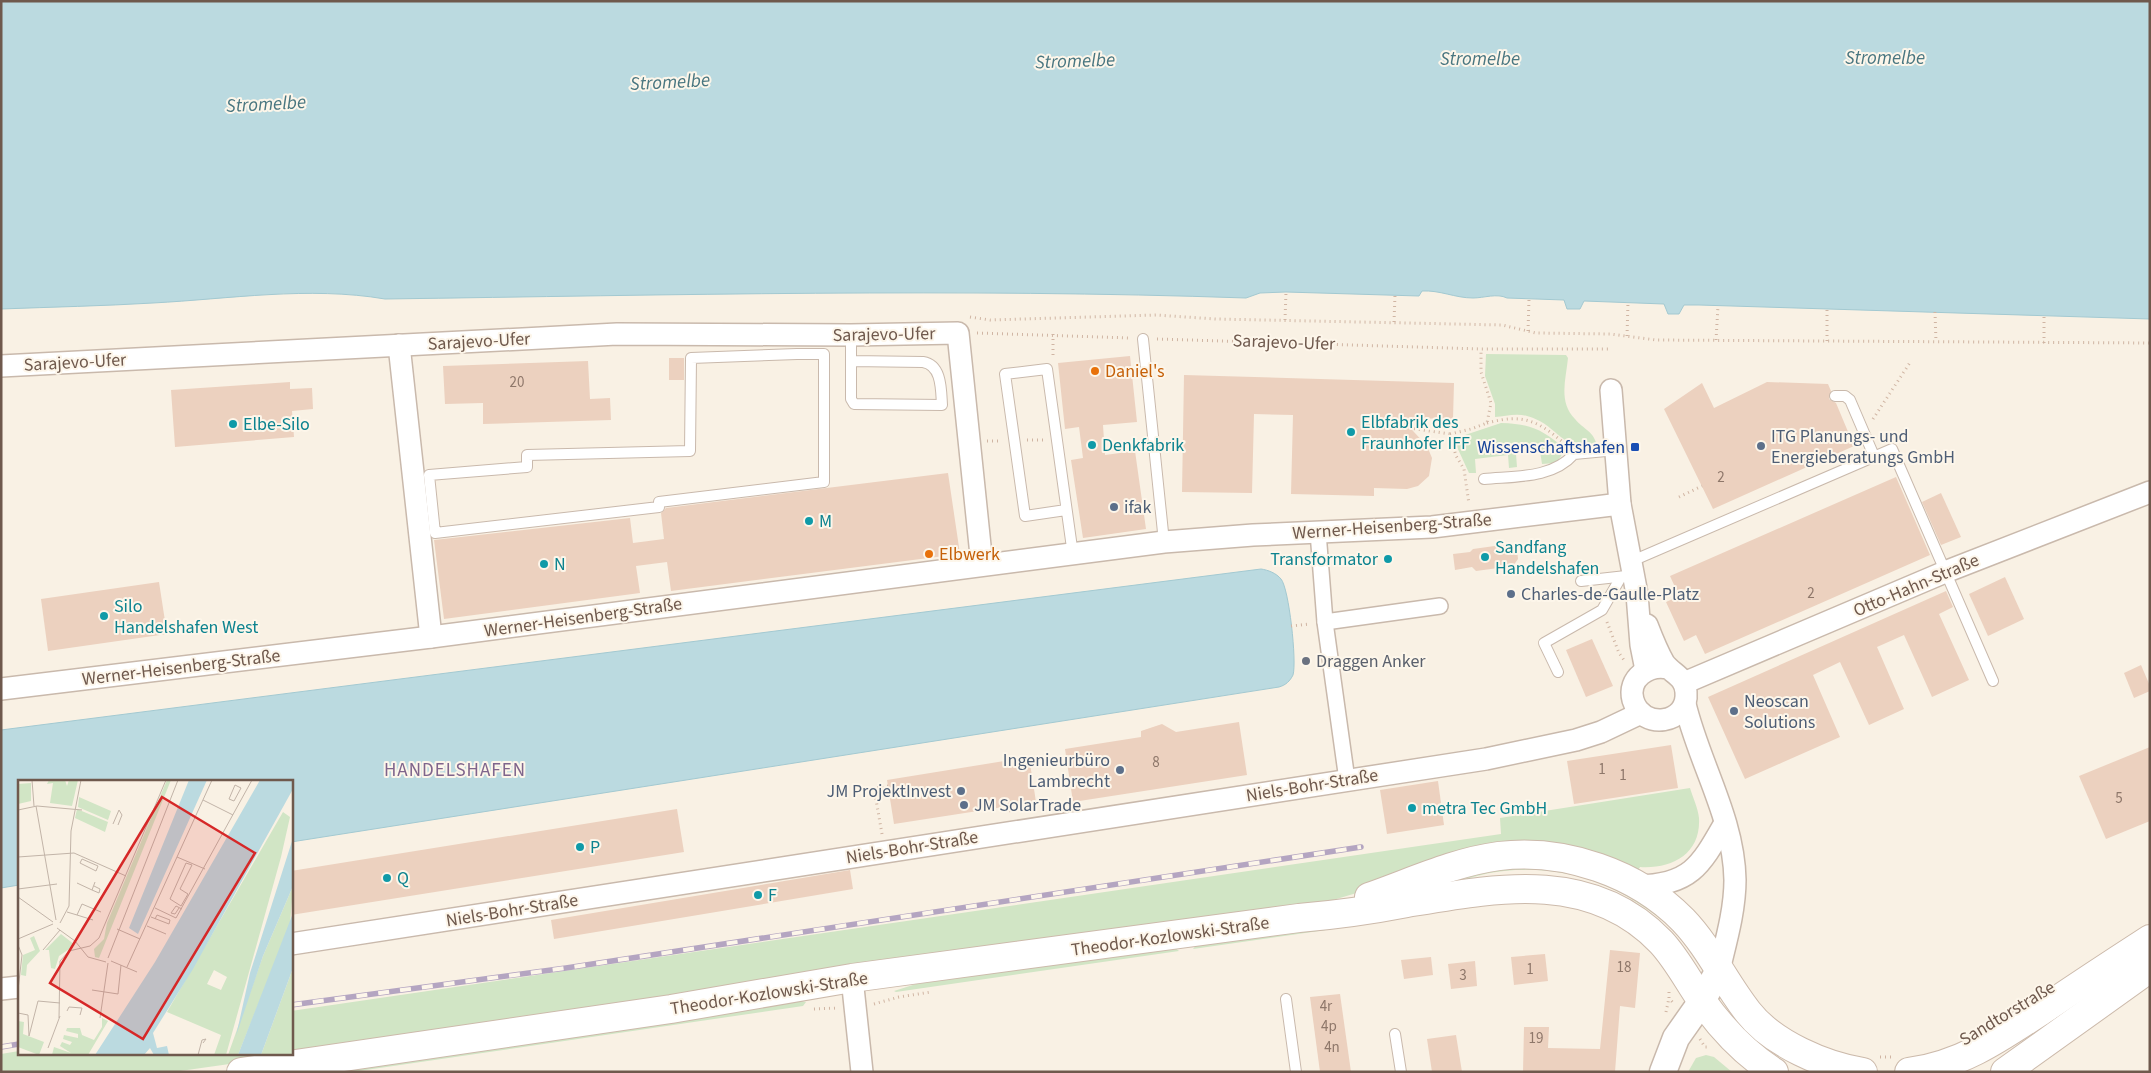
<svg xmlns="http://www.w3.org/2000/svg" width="2151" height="1073" font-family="'Source Sans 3',sans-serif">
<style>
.green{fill:#d1e5c5}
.water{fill:#bbdae0;stroke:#a3c9d1}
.building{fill:#ecd1bf}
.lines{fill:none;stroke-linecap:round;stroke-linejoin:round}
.service-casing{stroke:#c9b9ac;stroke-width:12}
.pedestrian-casing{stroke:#c9b9ac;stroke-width:18}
.minor-casing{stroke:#c9b9ac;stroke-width:24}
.tertiary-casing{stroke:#c9b9ac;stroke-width:29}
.secondary-casing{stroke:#ccbaab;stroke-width:30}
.path{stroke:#d0b5a3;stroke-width:3;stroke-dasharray:1 4;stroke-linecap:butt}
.service{stroke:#fff;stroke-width:10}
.pedestrian{stroke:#fff;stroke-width:15}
.minor{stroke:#fff;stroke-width:21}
.tertiary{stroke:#fff;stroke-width:26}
.secondary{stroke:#fff;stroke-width:28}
.rail-casing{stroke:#b4a5c1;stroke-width:5.5}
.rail{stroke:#fdf6ea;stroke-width:4;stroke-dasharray:11;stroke-linecap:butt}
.food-dot{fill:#e8710a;stroke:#fdf6ea;stroke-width:2}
.culture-dot{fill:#0f9aa8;stroke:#fdf6ea;stroke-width:2}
.service-dot{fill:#5c6f8a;stroke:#fdf6ea;stroke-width:2}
.transit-dot{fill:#1a4fb4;stroke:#fdf6ea;stroke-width:2}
.worship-dot{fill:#6b7280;stroke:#fdf6ea;stroke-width:2}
.labels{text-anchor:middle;stroke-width:4;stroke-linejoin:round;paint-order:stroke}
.number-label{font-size:15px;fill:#8e776a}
.street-label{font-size:18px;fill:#6f594d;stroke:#fdf6ea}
.food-label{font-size:18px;fill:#c56008;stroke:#fdf6ea;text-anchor:start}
.culture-label{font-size:18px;fill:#0d838f;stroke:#fdf6ea;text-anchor:start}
.service-label{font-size:18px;fill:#4e5e75;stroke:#fdf6ea;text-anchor:start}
.transit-label{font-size:18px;fill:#164399;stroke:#fdf6ea;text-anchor:end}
.worship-label{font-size:18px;fill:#5b616d;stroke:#fdf6ea;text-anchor:start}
.water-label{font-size:19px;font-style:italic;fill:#497680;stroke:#fdf6ea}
.neighbourhood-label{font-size:19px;letter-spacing:1px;fill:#7f658c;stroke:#fdf6ea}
.inset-road{fill:none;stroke:#c2b4a8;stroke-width:1}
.view{fill:#d62828;fill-opacity:0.15;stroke:#d62828;stroke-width:2.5}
.inset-edge{fill:none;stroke:#6f594d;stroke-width:2.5}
</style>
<rect width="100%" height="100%" fill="#f9f1e4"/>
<g class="green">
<path d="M1486 354 1566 355 1568 358C1566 379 1558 402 1575 419 1584 430 1594 431 1597 446 1561 452 1558 424 1527 416 1517 413 1505 416 1495 417V404L1485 376Z"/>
<path d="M1501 423C1533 424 1541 430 1566 449L1556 463 1542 464 1540 451 1516 454 1517 467 1509 468 1508 455 1475 459 1476 473H1469L1457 447 1456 438Z"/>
<path d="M1690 788C1693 798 1698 808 1699 818 1701 854 1672 869 1640 867L1636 874 1587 854 1370 889 1323 903 1078 937 1036 939 954 950 831 968 489 1027 173 1072H1V1054L19 1051V1054H291V1011L1501 834 1500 818Z"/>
<path d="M1518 867 1566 870 1617 887 1673 924 1670 927C1623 886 1567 864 1504 871 1483 873 1464 880 1444 886L1442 882 1467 873Z"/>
<polygon points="1342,922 1347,927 1193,949 1198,943"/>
<polygon points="1174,947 1179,951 896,992 894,991 916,984"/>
<polygon points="801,1001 806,1002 803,1006 352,1072 320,1072"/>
<polygon points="1706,1055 1714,1057 1732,1072 1688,1072 1696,1058"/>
</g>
<g class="water">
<path d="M1 1H2150V319L1699 305H1684L1679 314H1668L1664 304 1584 301 1580 309H1567L1564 300 1507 298C1497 293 1484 298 1473 298 1455 298 1440 290 1422 291L1419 296 1286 292 1260 293 1246 298C959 288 672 295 385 299 309 286 229 299 153 303 103 306 52 307 1 309Z"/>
<path d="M1261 569C1268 570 1276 573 1281 579 1289 588 1297 662 1293 675 1290 681 1286 685 1279 687L291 842V782H19V885L1 888V730Z"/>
</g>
<g class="building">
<polygon points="1130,356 1137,422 1103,425 1105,455 1135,451 1146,529 1083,538 1071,460 1083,458 1079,427 1065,429 1058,363"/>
<rect x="669" y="358" width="15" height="22"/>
<polygon points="588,361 590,399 610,398 611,420 483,424 483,403 445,404 443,366"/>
<polygon points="1184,375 1454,383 1453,419 1401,418 1427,446 1432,458 1429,476 1418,486 1407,489 1374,488 1374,496 1291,494 1293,415 1254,414 1252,493 1182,492"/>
<polygon points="290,382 290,389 312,388 313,409 292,411 294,437 175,447 171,390"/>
<polygon points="1767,382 1828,384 1831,391 1829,399 1836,403 1854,446 1713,509 1664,409 1702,383 1714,408"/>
<polygon points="948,473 960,554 671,591 667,562 636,566 640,593 444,619 434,540 630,518 633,543 664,539 661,513 666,508"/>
<polygon points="1896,477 1930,555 1705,654 1696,635 1684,641 1666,602 1679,596 1670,576"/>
<polygon points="1941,493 1961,537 1941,545 1922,502"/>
<polygon points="1509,544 1517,549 1518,559 1513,566 1476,571 1472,567 1455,570 1453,554 1470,552 1473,549"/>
<polygon points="2005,577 2024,619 1988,636 1969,594"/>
<polygon points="159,582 167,634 48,651 41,599"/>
<polygon points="1946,591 1953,607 1939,614 1969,680 1932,697 1904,635 1877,647 1904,709 1869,725 1840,662 1813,675 1840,737 1745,779 1708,697"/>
<polygon points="1592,639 1613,686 1586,697 1566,650"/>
<polygon points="2141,665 2150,686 2150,691 2134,698 2124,673"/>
<polygon points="1239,722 1247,775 1073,802 1065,749 1141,737 1141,731 1162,724 1176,732"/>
<polygon points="1671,745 1678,788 1574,804 1567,761"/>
<polygon points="2150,747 2150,821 2106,839 2079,776"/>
<polygon points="1029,757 1036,802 894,824 887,780"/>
<polygon points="1438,781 1444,825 1387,834 1380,790"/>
<polygon points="677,809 684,852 291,915 291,871"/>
<polygon points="850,870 853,889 554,939 551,920"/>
<polygon points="1610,950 1640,953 1635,1008 1620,1006 1615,1072 1523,1072 1524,1027 1549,1027 1548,1048 1600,1049"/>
<polygon points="1545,954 1548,981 1514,985 1511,957"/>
<polygon points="1431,957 1433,975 1404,979 1401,960"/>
<polygon points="1475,961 1477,986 1451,989 1448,964"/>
<polygon points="1340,994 1351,1072 1320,1072 1310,997"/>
<polygon points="1456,1035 1462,1072 1432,1072 1427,1039"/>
</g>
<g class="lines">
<g class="service-casing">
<g id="service">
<path d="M851 335V399L854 404 942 405C941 390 942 365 923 362L851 361"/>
<polyline points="1143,339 1164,542"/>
<polygon points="797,354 824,354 824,482 659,502 659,507 435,533 429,475 527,467 527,455 690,451 691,358"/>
<polyline points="1835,396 1845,396 1850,400 1874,456"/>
<path d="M1484 479C1515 476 1552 479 1574 454L1617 450"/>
<polyline points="1066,510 1025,516 1005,374 1047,369 1073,555"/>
<polyline points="1632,561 1892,449 1993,681"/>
<polyline points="1581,581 1626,576"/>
<polyline points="1558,672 1544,643 1602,610 1621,577"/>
<polyline points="1286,999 1296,1072"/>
<polyline points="1395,1034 1401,1072"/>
</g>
</g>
<g class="pedestrian-casing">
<g id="pedestrian">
<polyline points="1318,532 1325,622 1347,780"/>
<polyline points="1325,622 1440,606"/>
</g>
</g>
<g class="minor-casing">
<g id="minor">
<polyline points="399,345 431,637"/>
<polyline points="1,366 617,334 851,335 958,333 982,565"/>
<polyline points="1611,390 1620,504 1637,594 1641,645 1646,670"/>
<path d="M1647 625C1652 638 1657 651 1664 663 1672 674 1685 676 1686 692 1689 724 1642 731 1633 700 1627 678 1649 664 1668 668"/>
<polyline points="1684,683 1945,572 2150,492"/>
<polyline points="1,689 431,637 1164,542 1253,535 1432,527 1620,504"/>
<path d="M1685 704C1699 763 1734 818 1735 880 1735 910 1726 941 1719 970"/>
<path d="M1638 886C1691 885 1701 865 1725 823"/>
<polyline points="291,944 1486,759 1576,740 1601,732 1641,713"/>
<polyline points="852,978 862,1072"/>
<polyline points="1,989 19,987"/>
</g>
</g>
<g class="tertiary-casing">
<polyline id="tertiary" points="1663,1072 1676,1038 1702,1001 1719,970"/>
</g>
<g class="secondary-casing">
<g id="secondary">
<path d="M1369 897C1412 882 1454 862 1499 856 1564 848 1637 873 1683 920 1709 947 1725 983 1748 1012 1773 1044 1825 1066 1863 1072"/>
<path d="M241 1072 671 1009 852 978 1299 918C1335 915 1371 910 1407 903 1496 888 1591 869 1661 942 1677 959 1688 981 1702 1001 1722 1029 1744 1053 1774 1072"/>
<path d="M1909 1072C1963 1065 2003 1036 2047 1007 2081 984 2116 961 2150 939"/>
<polyline points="2005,1072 2150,968"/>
</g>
</g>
<g class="path">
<polyline points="1935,312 1936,342"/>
<polyline points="970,317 990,320 1156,315 1216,319 1502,325 1536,333 1610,334 1656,340 2150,343"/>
<polyline points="1285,320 1286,292"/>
<polyline points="1394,322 1395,295"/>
<polyline points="1528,331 1529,299"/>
<polyline points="977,333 1130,338"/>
<polyline points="1053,334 1053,358"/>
<polyline points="1627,336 1628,302"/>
<polyline points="1157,339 1481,349 1611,349"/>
<polyline points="1716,340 1718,306"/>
<polyline points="1827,341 1827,309"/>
<polyline points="2044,343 2044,315"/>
<polyline points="1873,419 1911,361"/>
<path d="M1487 423C1524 413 1538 421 1565 444"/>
<polyline points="1409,428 1450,434 1456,456 1464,469 1469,504"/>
<polyline points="1450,434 1471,429 1487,423 1491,403 1481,372 1481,349"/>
<polyline points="1027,440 1044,440"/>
<polyline points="987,441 1001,441"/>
<polyline points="1679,497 1702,486"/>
<polyline points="1607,622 1619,653 1624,660"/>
<polyline points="1291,626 1310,624"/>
<polyline points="1010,806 1011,815"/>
<polyline points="882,834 874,788 888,786"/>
<polyline points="1669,992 1669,998 1674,1004"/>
<polyline points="874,1004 899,997 931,992"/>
<polyline points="814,1009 838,1008"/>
<polyline points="1666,1012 1669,998"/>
<polyline points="1700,1039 1705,1047 1710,1047"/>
<polyline points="1880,1057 1893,1057"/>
</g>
<use href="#service" class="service"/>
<use href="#pedestrian" class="pedestrian"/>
<use href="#minor" class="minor"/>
<use href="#tertiary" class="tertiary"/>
<use href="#secondary" class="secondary"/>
<g class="rail-casing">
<g id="rail">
<polyline points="291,1005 566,968 1361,847"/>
<polyline points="1,1047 19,1044"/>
</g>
</g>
<use href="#rail" class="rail"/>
</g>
<g class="food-dot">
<circle cx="1095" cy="371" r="5"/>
<circle cx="929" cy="554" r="5"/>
</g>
<g class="culture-dot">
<circle cx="233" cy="424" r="5"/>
<circle cx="1351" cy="432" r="5"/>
<circle cx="1092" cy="445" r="5"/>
<circle cx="809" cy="521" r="5"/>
<circle cx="1485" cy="557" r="5"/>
<circle cx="1388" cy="559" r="5"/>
<circle cx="544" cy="564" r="5"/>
<circle cx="104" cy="616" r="5"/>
<circle cx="1412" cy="808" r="5"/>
<circle cx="580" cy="847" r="5"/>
<circle cx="387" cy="878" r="5"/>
<circle cx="758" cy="895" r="5"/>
</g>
<g class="service-dot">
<circle cx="1761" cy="446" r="5"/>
<circle cx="1114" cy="507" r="5"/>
<circle cx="1511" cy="594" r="5"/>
<circle cx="1734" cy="711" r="5"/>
<circle cx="1120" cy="770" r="5"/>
<circle cx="961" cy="791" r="5"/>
<circle cx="964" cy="805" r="5"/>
</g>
<rect class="transit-dot" x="1630" y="442" width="10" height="10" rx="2.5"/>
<circle class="worship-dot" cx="1306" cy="661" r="5"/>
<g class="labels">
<g class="number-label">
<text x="517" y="387">20</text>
<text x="1721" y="482">2</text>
<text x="1811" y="598">2</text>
<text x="1156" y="767">8</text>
<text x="1602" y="774">1</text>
<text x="1623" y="780">1</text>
<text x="2119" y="803">5</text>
<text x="1624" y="972">18</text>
<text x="1530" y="974">1</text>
<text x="1463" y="980">3</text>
<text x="1326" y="1011">4r</text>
<text x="1329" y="1031">4p</text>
<text x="1536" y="1043">19</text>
<text x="1332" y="1052">4n</text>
</g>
<g class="street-label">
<text transform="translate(884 334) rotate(-1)" y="6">Sarajevo-Ufer</text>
<text transform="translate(479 341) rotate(-3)" y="6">Sarajevo-Ufer</text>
<text transform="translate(1284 342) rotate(2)" y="6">Sarajevo-Ufer</text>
<text transform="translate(75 362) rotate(-3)" y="6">Sarajevo-Ufer</text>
<text transform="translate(1392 526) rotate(-4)" y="6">Werner-Heisenberg-Straße</text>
<text transform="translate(1916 585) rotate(-23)" y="6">Otto-Hahn-Straße</text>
<text transform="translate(583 617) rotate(-8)" y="6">Werner-Heisenberg-Straße</text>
<text transform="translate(181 667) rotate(-7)" y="6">Werner-Heisenberg-Straße</text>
<text transform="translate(1312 785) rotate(-9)" y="6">Niels-Bohr-Straße</text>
<text transform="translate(912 847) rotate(-9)" y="6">Niels-Bohr-Straße</text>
<text transform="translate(512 910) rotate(-9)" y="6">Niels-Bohr-Straße</text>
<text transform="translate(1170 936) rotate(-8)" y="6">Theodor-Kozlowski-Straße</text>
<text transform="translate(769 993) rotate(-9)" y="6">Theodor-Kozlowski-Straße</text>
<text transform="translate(2007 1013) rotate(-31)" y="6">Sandtorstraße</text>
</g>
<g class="food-label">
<text x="1105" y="377">Daniel's</text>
<text x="939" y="560">Elbwerk</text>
</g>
<g class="culture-label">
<text x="1361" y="428">Elbfabrik des<tspan x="1361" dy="21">Fraunhofer IFF</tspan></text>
<text x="243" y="430">Elbe-Silo</text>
<text x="1102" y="451">Denkfabrik</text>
<text x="819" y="527">M</text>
<text x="1495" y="553">Sandfang<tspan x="1495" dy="21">Handelshafen</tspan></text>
<text x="1378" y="565" text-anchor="end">Transformator</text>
<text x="554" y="570">N</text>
<text x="114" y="612">Silo<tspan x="114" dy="21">Handelshafen West</tspan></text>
<text x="1422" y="814">metra Tec GmbH</text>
<text x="590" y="853">P</text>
<text x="397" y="884">Q</text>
<text x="768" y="901">F</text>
</g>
<g class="service-label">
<text x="1771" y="442">ITG Planungs- und<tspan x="1771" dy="21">Energieberatungs GmbH</tspan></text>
<text x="1124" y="513">ifak</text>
<text x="1521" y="600">Charles-de-Gaulle-Platz</text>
<text x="1744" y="707">Neoscan<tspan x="1744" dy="21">Solutions</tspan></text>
<text x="1110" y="766" text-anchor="end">Ingenieurbüro<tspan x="1110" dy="21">Lambrecht</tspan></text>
<text x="951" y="797" text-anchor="end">JM ProjektInvest</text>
<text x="974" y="811">JM SolarTrade</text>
</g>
<g class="transit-label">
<text x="1625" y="453">Wissenschaftshafen</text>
</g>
<g class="worship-label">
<text x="1316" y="667">Draggen Anker</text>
</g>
<g class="water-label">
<text x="1885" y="64">Stromelbe</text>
<text x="1480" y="65">Stromelbe</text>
<text transform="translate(1075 60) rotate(-2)" y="7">Stromelbe</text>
<text transform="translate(670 81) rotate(-3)" y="7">Stromelbe</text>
<text transform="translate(266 103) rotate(-3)" y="7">Stromelbe</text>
</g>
<g class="neighbourhood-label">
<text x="455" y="776">HANDELSHAFEN</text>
</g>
</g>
<g transform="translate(18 780)">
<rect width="275" height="275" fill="#f9f1e4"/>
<path d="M31 0H47L49 6 51 0H60L54 26 32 23 35 3 29 4ZM149 0H153L81 178 77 177 76 169 86 159 89 143ZM13 3V21L0 24V4ZM61 17 93 31 90 40 60 27ZM59 29 90 42 87 52 57 38ZM265 32 272 37 263 77 208 275H196L203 255 149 232ZM196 190 209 197 203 210 189 204ZM275 106 272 145 220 275H210L245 176ZM43 154 57 165 41 176 37 189 33 188 31 170H27ZM16 156 22 171 9 185 8 196 3 195 5 175 17 170 12 158ZM275 188V275H243ZM84 238 90 241 70 275H34L36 267 53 273 42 266 44 262 52 265 54 262 45 259 46 255 60 258V254L48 251 49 248H62L64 255 76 260 84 247ZM0 241 6 242 5 254 26 262 21 275 0 267Z" fill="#d1e5c5" fill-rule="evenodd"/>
<path d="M171 0H189L120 154 111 148ZM242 0H275V9L175 189 135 253 139 268 149 266 151 275H136L132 268 126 275H77L137 182ZM275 58V106L245 176 218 256 232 193ZM275 133V188L243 275H220Z" fill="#bbdae0"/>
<path class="inset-road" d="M14 0 16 26M217 5 223 8 216 21 211 19ZM185 20 215 35M18 26 38 140M0 30 19 26 64 30M95 44 101 30M100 45 104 35 101 30M0 77 56 73 108 96M159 77 187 89M64 79 80 86 78 91 62 83ZM168 83 174 85 162 109 170 114 163 126 152 119ZM59 103 74 110 77 102M0 109 39 104M74 110 81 113 82 109 76 106M0 117 35 142M137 128 158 138 234 0M161 128 157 134 153 133 158 126 164 129M49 132 59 135 64 124 83 132M59 135 75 140M133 137 151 144 152 140 139 135 137 139M42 143 51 126 53 51 63 0M129 146 148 154M39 148 57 161 70 177 88 182M99 149 122 159M0 159 35 144M0 165 4 175 0 210M25 170 42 150M90 178 160 0M93 181 119 192M109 187 194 0M74 210 100 214 103 185M49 231 51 227 64 228 62 235M0 233 10 235 11 256 20 221 42 223M41 238 42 181 51 171 72 166 81 158 148 0M82 238 90 183M30 268 42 236M180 275 184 260 188 259 185 263"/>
<path class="view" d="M144 17 237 73 125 259 32 203Z"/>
<rect width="275" height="275" class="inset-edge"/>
</g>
<rect width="2151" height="1073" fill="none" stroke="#6f594d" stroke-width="5"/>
</svg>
